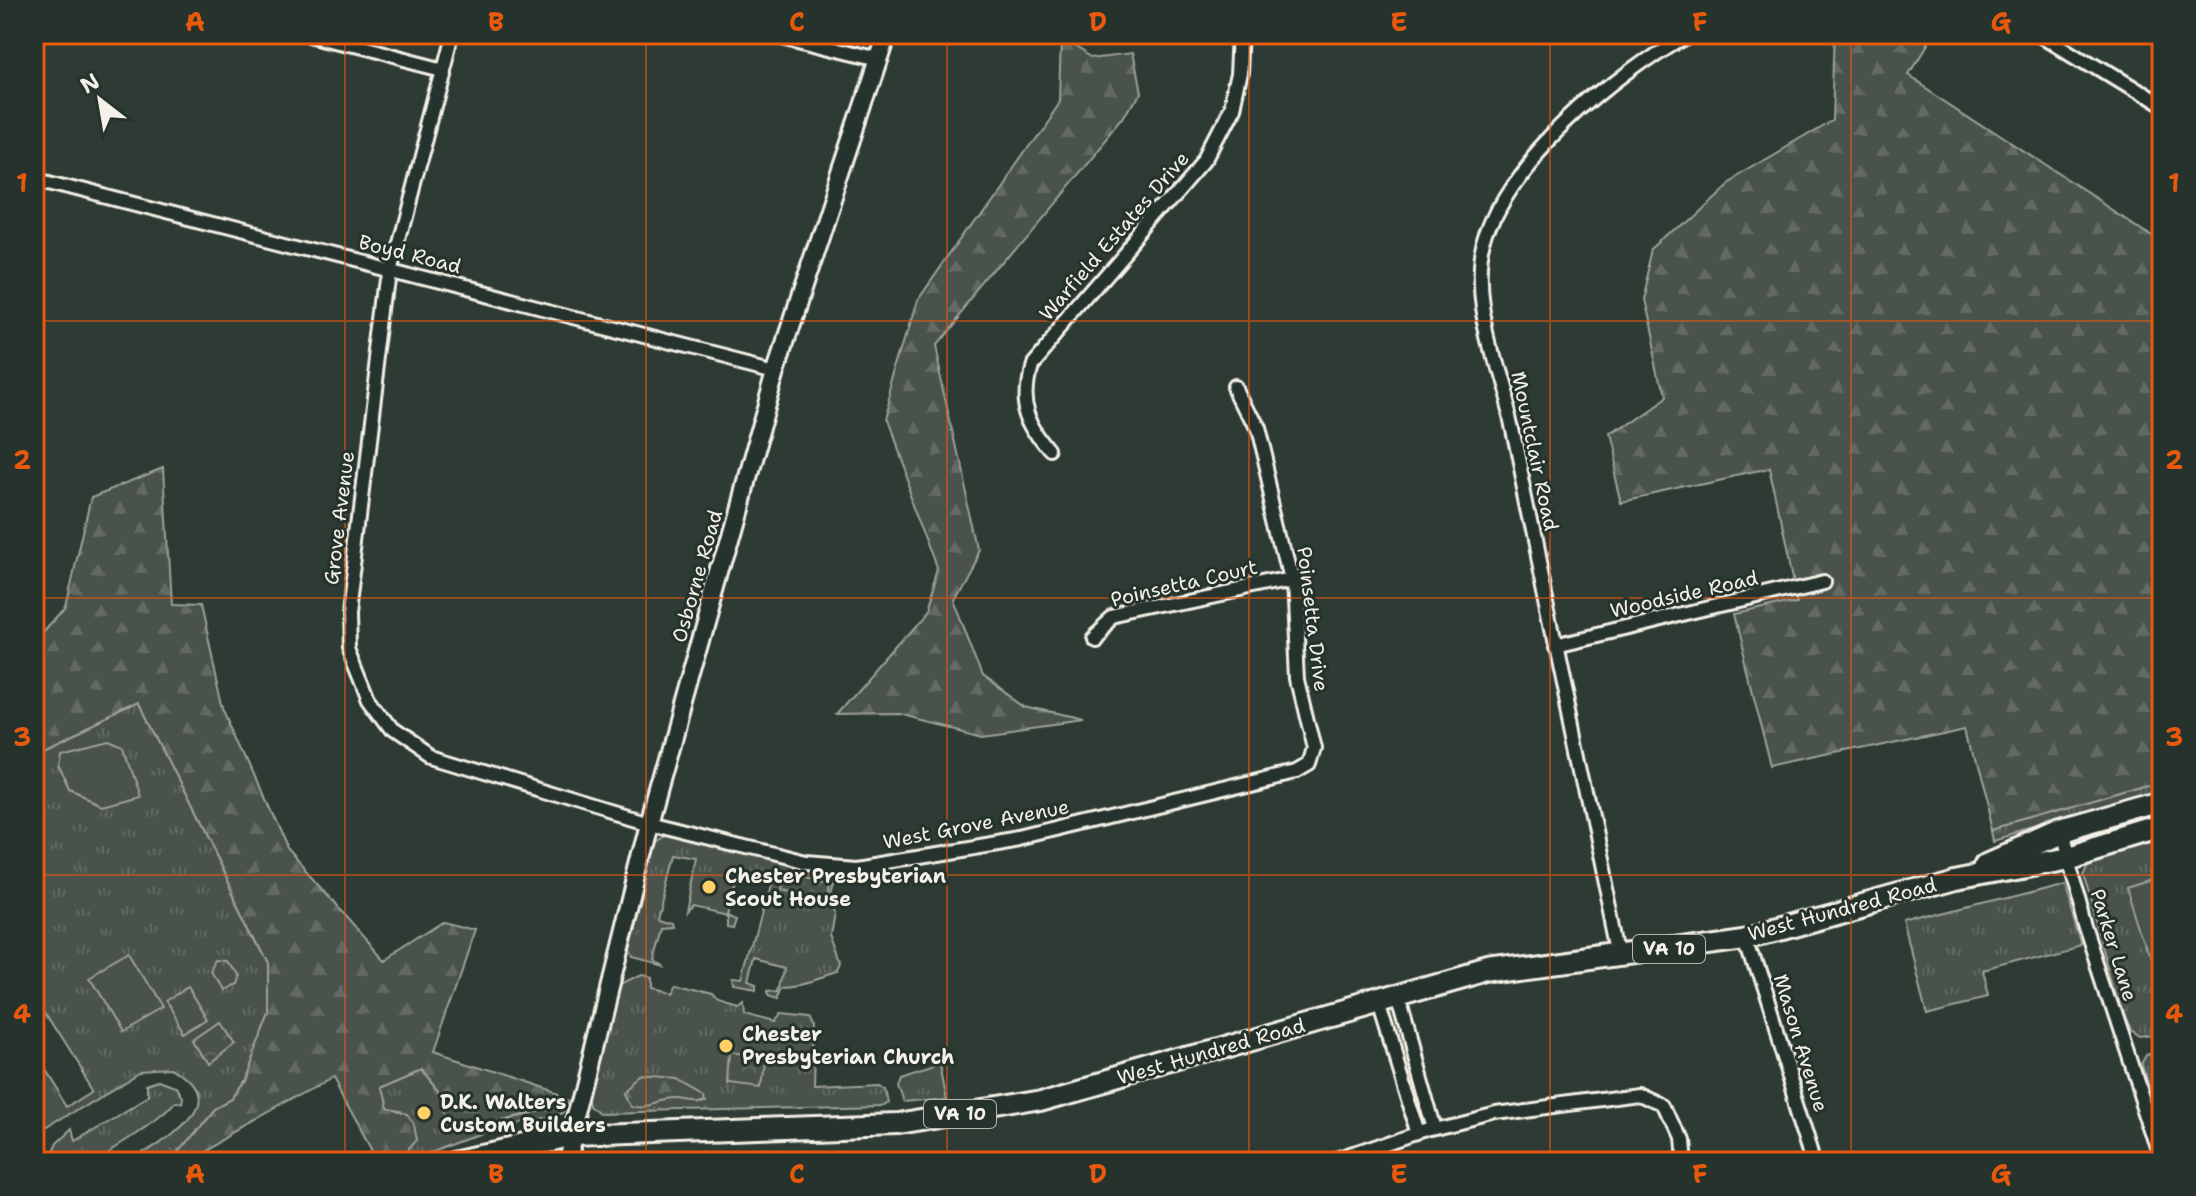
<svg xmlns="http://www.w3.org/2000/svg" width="2196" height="1196" font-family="'Shantell Sans',sans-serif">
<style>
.grass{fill:url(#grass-tufts);stroke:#9ea29a;stroke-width:2}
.forest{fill:url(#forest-firs);stroke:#9ea29a;stroke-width:2}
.park{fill:url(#park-crowns);stroke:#9ea29a;stroke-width:2}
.garden{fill:url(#garden-dots);stroke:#9ea29a;stroke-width:2}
.pitch{fill:#48524c;stroke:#9ea29a;stroke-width:2}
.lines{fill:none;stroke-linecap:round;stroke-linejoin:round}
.minor-casing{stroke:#f4f1e8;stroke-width:18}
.tertiary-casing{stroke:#f4f1e8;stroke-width:22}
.primary-casing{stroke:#f4f1e8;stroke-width:26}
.minor{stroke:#26332d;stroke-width:12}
.tertiary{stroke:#26332d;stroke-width:16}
.primary{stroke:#26332d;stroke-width:20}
.grid{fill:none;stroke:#e8590c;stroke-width:2;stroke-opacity:0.55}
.poi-dot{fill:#ffd166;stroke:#26332d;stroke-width:3}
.labels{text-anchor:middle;stroke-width:6;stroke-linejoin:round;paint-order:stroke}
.shield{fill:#26332d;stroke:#b6b8b0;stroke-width:2}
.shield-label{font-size:18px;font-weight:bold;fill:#f4f1e8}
.street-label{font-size:20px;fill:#f4f1e8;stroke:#26332d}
.poi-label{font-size:20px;font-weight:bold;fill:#f4f1e8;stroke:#26332d;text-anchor:start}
.neatline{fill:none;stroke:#e8590c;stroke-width:3}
.grid-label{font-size:26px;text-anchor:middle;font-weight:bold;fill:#e8590c}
</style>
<defs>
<pattern id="grass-tufts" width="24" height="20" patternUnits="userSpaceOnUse" patternTransform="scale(2)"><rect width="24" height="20" fill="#48524c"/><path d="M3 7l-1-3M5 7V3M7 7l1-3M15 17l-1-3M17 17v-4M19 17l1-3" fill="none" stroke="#636b66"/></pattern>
<pattern id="forest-firs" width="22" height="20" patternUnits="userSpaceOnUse" patternTransform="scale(2)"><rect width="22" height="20" fill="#48524c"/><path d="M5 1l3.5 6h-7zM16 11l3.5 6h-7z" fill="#636b66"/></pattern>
<pattern id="park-crowns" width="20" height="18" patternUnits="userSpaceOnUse" patternTransform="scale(2)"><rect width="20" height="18" fill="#48524c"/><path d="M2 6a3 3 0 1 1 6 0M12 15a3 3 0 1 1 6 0" fill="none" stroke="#636b66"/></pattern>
<pattern id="garden-dots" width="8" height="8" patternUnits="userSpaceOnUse" patternTransform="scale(2)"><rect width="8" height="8" fill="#48524c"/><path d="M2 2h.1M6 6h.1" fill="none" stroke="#636b66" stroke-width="1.8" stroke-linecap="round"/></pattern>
</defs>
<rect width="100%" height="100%" fill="#2e3b34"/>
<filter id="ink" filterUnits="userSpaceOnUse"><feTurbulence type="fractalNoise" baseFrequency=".0125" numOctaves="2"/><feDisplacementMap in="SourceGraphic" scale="16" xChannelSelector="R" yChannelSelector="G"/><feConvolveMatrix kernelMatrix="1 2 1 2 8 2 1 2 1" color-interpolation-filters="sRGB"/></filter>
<g filter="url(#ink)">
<g class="grass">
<path d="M139 704 268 962V1012L241 1081 229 1099 213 1107 169 1162H130C159 1145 235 1102 173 1068L141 1070 34 1136V1053L67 1106 94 1089 34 994V753Z"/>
<polygon points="2162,782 2162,792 1995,841 1993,831"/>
<path d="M666 834 809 869 836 872 830 898 835 914 831 938 841 966 838 973C820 978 804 986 786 986L781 998 771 995 770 991 782 990 787 967 756 959 750 983 758 986V991L734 987 733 980 743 981 769 881 735 873 725 911 735 915 732 924 726 923V913L691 905 685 911 696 859 673 855 657 915 671 919 672 923 661 924 652 959 661 965 631 957 627 948 648 845Z"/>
<polygon points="2162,835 2162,1035 2140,1038 2130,1031 2124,1019 2083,873 2090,858"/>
<polygon points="2062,883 2081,945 1982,971 1988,996 1927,1011 1904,924"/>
<polygon points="638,976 646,978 646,988 665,993 670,984 711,994 717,1001 737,1007 743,1003 744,1015 775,1023 782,1014 810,1017 814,1026 812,1086 877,1083 883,1087 886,1102 882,1105 603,1112 593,1103 591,1091 618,986"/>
<polygon points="2162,1048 2162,1133 2141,1065 2146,1056"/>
<polygon points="940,1062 947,1097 902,1101 896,1083 899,1075"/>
<polygon points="421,1068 446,1098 458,1131 527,1115 553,1103 557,1093 569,1097 564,1111 555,1117 494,1129 407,1162 376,1162 392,1157 400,1111 384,1109 379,1086"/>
<path d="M159 1080 175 1086 181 1097 180 1103 174 1102C167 1116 101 1158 84 1162 73 1165 57 1162 45 1162L52 1146 69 1130 72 1141 147 1096V1084Z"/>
</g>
<g class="forest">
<polygon points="1835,34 1933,34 1908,75 2162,241 2162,782 1993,831 1967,726 1772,768 1734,614 1797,600 1769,469 1621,501 1605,437 1662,397 1641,300 1653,250 1725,183 1832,120"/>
<polygon points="1060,39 1093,59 1130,54 1138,92 1124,117 934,346 979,550 953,598 983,676 1026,707 1081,720 981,734 897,713 837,714 926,612 939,571 883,421 918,300 1058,99"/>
<polygon points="163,469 171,604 201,605 224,707 287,851 384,960 443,922 475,930 433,1052 557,1093 545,1110 458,1131 449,1126 446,1098 421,1068 379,1086 384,1109 407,1114 414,1125 417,1141 406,1153 375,1160 331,1079 182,1162 169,1162 213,1107 230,1098 241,1081 268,1012 268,962 139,704 34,753 34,643 66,607 91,497"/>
<path d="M643 1076 680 1079 706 1094 707 1099C697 1104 690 1099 680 1099 663 1099 650 1109 632 1104L626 1090Z"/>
</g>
<g class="park">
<polygon points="218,960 228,961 236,976 233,985 221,991 211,973"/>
<polygon points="220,1021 234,1042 208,1062 194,1039"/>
<polygon points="732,1055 769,1061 764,1062 761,1088 730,1084"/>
</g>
<polygon class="garden" points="775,871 830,882 827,901 777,891 780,877 774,875"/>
<g class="pitch">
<polygon points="108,739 122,745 138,795 101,805 70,791 58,765 60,751"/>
<polygon points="2162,877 2162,996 2128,888"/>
<polygon points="129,955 161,1009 121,1032 89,978"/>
<polygon points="188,987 208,1019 185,1034 164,1002"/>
</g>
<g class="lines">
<g class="minor-casing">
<g id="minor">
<polyline points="307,34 443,69"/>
<polyline points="452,34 390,270 348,612 349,648 370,700 393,731 431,757 649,823 806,862 857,866 1022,839 1297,772 1309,765 1314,748 1297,676 1292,579 1256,428 1236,387"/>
<polyline points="777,34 879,59"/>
<polyline points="2041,34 2162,108"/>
<polyline points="34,178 776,369"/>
<path d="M1055 454C1031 426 1018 402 1030 365L1206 161 1232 111 1240 74 1242 34"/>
<polyline points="1092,637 1114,617 1292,579"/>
<polyline points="1555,645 1822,581"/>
<polyline points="2059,832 2085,925 2162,1161"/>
<polyline points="1747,936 1818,1162"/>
<path d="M1621 956C1584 783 1549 608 1513 434 1501 373 1468 307 1484 245 1505 163 1616 74 1685 34"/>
<polyline points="1398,998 1435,1129"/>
<polyline points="1379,1004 1419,1134"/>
<polyline points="1337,1162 1427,1131 1494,1114 1640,1095 1664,1106 1679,1139 1681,1162"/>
</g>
</g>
<g class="tertiary-casing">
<polyline id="tertiary" points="565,1162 649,823 776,369 887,34"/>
</g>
<g class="primary-casing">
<g id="primary">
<polyline points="1989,863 2059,832 2162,803"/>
<polyline points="457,1162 570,1136 896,1124 1041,1100 1488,972 1747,936 1957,878 2066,857 2162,828"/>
</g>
</g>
<use href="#minor" class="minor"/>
<use href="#tertiary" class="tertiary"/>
<use href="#primary" class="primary"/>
</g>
</g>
<path class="grid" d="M345 34V1162M646 34V1162M947 34V1162M1249 34V1162M1550 34V1162M1851 34V1162M34 321H2162M34 598H2162M34 875H2162"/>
<g class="poi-dot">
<circle cx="709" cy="887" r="8"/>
<circle cx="726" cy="1046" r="8"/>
<circle cx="424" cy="1113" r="8"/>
</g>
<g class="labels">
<g class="shield">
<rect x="1633" y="935" width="72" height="28" rx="6"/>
<rect x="924" y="1100" width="72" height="28" rx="6"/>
</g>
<g class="shield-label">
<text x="1669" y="955">VA 10</text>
<text x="960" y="1120">VA 10</text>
</g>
<g class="street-label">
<text transform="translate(1114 236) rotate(-49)" y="7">Warfield Estates Drive</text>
<text transform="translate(410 254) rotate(14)" y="7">Boyd Road</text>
<text transform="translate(1535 451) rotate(78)" y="7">Mountclair Road</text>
<text transform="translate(339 518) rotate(-83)" y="7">Grove Avenue</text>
<text transform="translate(697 576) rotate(-74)" y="7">Osborne Road</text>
<text transform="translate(1184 583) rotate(-13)" y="7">Poinsetta Court</text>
<text transform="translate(1684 594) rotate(-13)" y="7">Woodside Road</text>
<text transform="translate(1313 619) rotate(83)" y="7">Poinsetta Drive</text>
<text transform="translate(976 824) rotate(-11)" y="7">West Grove Avenue</text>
<text transform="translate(1842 909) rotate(-15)" y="7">West Hundred Road</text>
<text transform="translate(2114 945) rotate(73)" y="7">Parker Lane</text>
<text transform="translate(1801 1043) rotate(73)" y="7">Mason Avenue</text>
<text transform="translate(1211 1051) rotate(-16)" y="7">West Hundred Road</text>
</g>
<g class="poi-label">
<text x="725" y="883">Chester Presbyterian<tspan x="725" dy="23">Scout House</tspan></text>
<text x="742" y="1041">Chester<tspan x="742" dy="23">Presbyterian Church</tspan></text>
<text x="440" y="1109">D.K. Walters<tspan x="440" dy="23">Custom Builders</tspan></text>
</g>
</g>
<rect width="2196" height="1196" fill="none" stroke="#26332d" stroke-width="88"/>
<g transform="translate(100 100) rotate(329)" stroke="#26332d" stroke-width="6" paint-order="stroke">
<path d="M0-6L14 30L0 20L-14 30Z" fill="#f4f1e8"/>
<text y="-12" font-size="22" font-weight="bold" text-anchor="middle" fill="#f4f1e8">N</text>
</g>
<rect x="44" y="44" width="2108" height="1108" class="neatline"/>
<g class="grid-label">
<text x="195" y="31">A</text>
<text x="496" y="31">B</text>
<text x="797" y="31">C</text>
<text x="1098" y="31">D</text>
<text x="1399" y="31">E</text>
<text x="1700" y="31">F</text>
<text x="2001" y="31">G</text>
<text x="22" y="192">1</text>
<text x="2174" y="192">1</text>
<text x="22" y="469">2</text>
<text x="2174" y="469">2</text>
<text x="22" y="746">3</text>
<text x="2174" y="746">3</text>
<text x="22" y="1023">4</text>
<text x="2174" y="1023">4</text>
<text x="195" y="1183">A</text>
<text x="496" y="1183">B</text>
<text x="797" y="1183">C</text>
<text x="1098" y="1183">D</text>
<text x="1399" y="1183">E</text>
<text x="1700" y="1183">F</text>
<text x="2001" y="1183">G</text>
</g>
</svg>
